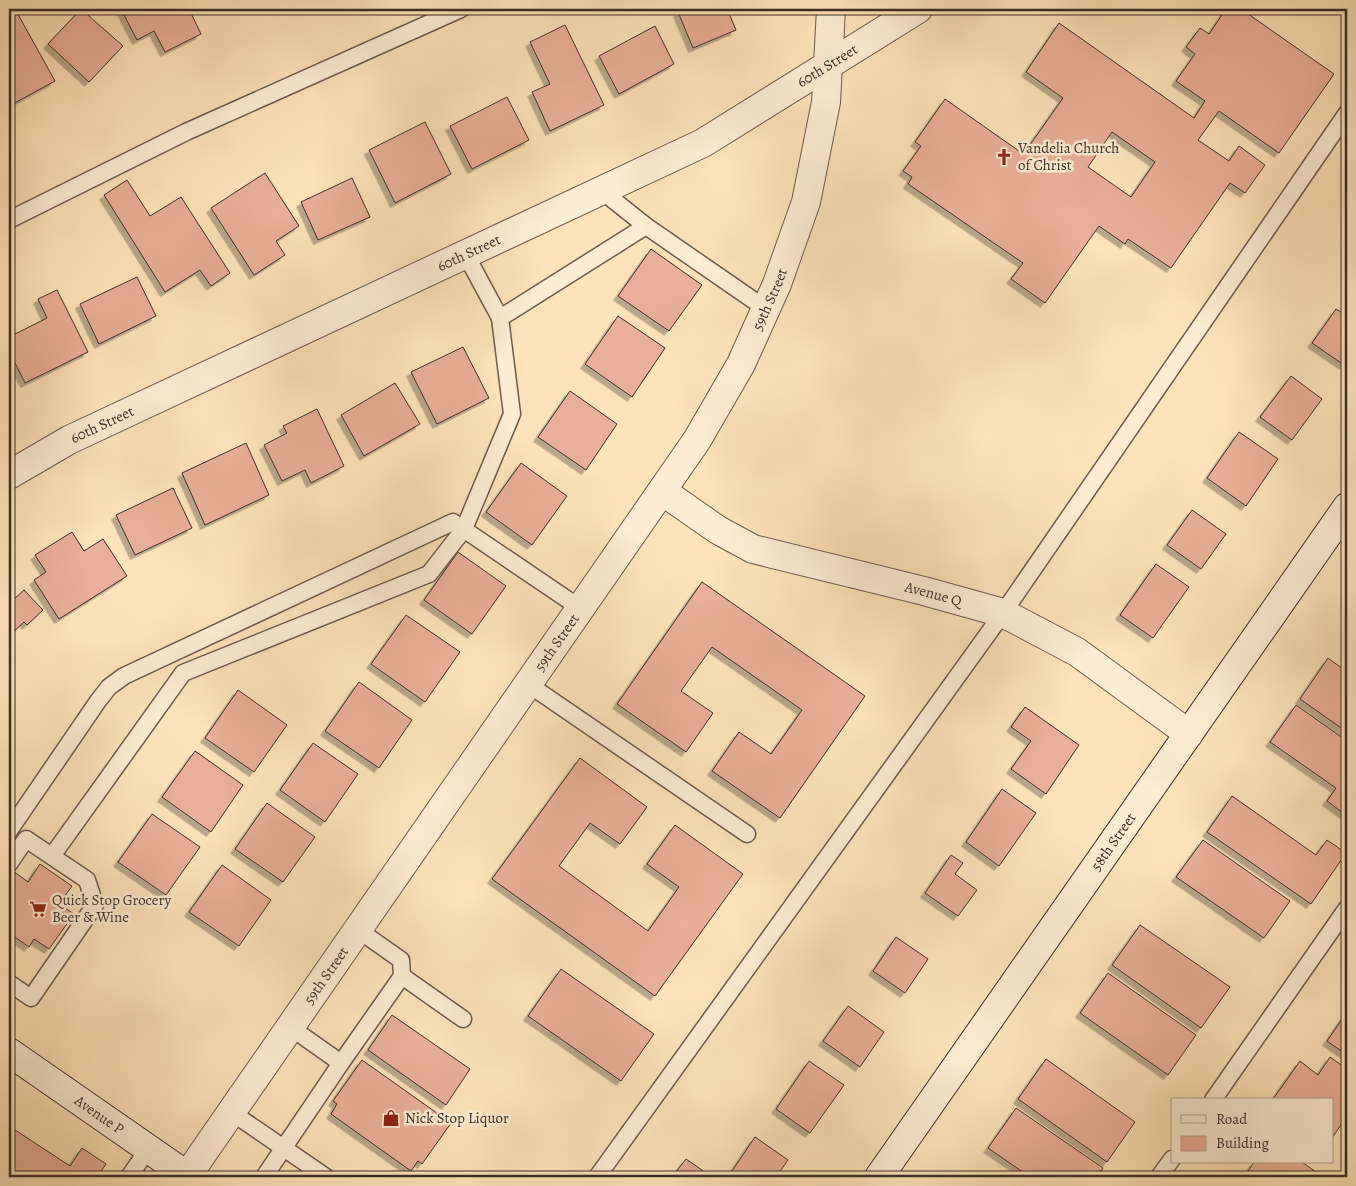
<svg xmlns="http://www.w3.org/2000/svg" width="1356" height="1186" font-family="Alegreya,serif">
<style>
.building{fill:#e9af98;stroke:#3c2d27;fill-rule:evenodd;filter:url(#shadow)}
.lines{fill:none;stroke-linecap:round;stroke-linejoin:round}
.lane-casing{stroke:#6c5a4c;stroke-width:19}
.street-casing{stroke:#6c5a4c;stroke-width:30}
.secondary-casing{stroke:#3c2d27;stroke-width:30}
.lane{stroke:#feedd2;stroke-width:16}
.street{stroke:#feedd2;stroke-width:28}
.secondary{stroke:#feedd2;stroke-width:28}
.labels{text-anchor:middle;stroke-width:5;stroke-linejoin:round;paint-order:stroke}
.street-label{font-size:15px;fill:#3c2d27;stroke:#feedd2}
.poi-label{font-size:15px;fill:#3c2d27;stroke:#feedd2;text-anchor:start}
</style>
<defs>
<filter id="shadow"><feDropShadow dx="-4.5" dy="4.5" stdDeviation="0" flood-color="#0004"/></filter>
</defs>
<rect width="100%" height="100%" fill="#fee3ba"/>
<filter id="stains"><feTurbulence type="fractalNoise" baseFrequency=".004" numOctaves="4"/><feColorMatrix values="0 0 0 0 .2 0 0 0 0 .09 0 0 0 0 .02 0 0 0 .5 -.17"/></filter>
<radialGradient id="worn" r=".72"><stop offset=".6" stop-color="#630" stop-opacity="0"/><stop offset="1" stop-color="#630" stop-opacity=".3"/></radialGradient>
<g class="building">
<polygon points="15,9 55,81 9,106 9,13"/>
<polygon points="81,9 123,46 89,82 48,44"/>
<polygon points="121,9 189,9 201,34 165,52 154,31 137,40"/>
<polygon points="686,9 733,9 728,11 736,30 693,48 678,12"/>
<path d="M1226 9H1241L1334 74 1279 153 1219 111 1198 140 1229 161 1239 146 1265 165 1245 193 1230 183 1171 268 1128 239 1125 244 1099 226 1045 303 1011 279 1023 263 908 184 912 177 903 171 921 146 915 142 945 99 1019 151 1023 146 1027 149 1063 98 1026 72 1059 23 1194 118 1205 101 1176 81 1195 54 1186 47 1200 28 1209 34ZM1112 132 1155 162 1131 197 1088 167Z"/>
<polygon points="565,25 604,105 550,131 532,92 550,84 530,42"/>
<polygon points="655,26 674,64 619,94 599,56"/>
<polygon points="507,97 529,140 472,169 450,126"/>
<polygon points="425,122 451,174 395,203 369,150"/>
<polygon points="265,173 299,226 276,241 285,255 254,275 211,208"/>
<polygon points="352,178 370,217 318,240 301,202"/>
<polygon points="127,180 150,216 181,197 230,273 211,286 200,270 165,292 104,195"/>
<polygon points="651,249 702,285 669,331 618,296"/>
<polygon points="137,277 156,316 99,344 80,304"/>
<polygon points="57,290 88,352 25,383 9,351 9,337 47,318 38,299"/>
<polygon points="1336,309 1347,316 1347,361 1344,365 1312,343"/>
<polygon points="618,316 665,348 632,397 585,364"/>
<polygon points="463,347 489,398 437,424 411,372"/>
<polygon points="1291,376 1322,399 1292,440 1260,417"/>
<polygon points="395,383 420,424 364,456 341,415"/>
<polygon points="570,391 617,424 586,470 538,437"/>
<polygon points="317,409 344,466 311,483 305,470 282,481 264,445 287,433 283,426"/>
<polygon points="1239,432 1278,459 1246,506 1207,478"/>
<polygon points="246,443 269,495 205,525 182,473"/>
<polygon points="521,463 567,496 532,545 486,512"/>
<polygon points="173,488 192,528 135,555 116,515"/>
<polygon points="1192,510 1226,534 1201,569 1167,545"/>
<polygon points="72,532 84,551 103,539 127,576 59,619 34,580 46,572 35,555"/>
<polygon points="458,552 506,586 472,634 424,600"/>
<polygon points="1156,564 1189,587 1153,638 1120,615"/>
<polygon points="702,582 865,696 780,818 712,771 739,732 771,754 802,710 712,647 681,691 713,713 686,752 617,704"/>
<polygon points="24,590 43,610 27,625 24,622 9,636 9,600 11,602"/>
<polygon points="406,615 460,652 425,702 371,664"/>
<polygon points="1328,658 1347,672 1347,732 1300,699"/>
<polygon points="359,682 412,720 379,768 325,731"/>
<polygon points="238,690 287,725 254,772 205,738"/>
<polygon points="1296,705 1347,741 1347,816 1327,801 1336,788 1270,742"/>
<polygon points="1025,707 1079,745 1046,794 1011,769 1031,741 1011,727"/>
<polygon points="313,743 358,774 325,822 280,790"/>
<polygon points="195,751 243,785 211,832 162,797"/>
<polygon points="580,758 647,807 620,844 590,823 559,866 648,931 679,887 647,864 675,825 743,874 655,996 492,879"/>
<polygon points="1002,789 1036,813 999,866 966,842"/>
<polygon points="1232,796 1316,855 1327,840 1346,853 1311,904 1207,832"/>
<polygon points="267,803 315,837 283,882 235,849"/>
<polygon points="152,814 200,847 166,895 118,862"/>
<polygon points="1203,840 1290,901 1264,938 1176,877"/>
<polygon points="951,855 963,863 955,874 977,890 958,916 925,893"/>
<polygon points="40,864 72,886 59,904 74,914 49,949 34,939 29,947 9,933 9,877 13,871 28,882"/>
<polygon points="222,865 271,900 239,946 189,912"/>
<polygon points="1140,925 1230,987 1201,1028 1112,965"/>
<polygon points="896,937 928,959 905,993 873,971"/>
<polygon points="561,969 654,1034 621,1081 528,1016"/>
<polygon points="1108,973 1196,1035 1168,1075 1080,1013"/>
<polygon points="848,1006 884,1032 860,1067 823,1041"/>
<polygon points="1347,1012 1347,1055 1327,1041"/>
<polygon points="392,1015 470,1069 446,1105 368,1050"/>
<polygon points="1330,1057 1347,1069 1347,1120 1345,1119 1332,1138 1332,1100 1273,1099 1300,1061 1318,1075"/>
<polygon points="1046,1059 1135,1122 1107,1162 1018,1099"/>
<polygon points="362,1060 451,1123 422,1164 418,1161 411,1171 331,1114 337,1104 333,1101"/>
<polygon points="809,1061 844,1085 810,1133 776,1109"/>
<polygon points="1016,1108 1103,1168 1097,1177 1030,1177 988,1148"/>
<polygon points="9,1126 70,1166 82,1148 106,1164 97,1177 9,1177"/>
<polygon points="755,1137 788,1160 776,1177 728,1177"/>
<polygon points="686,1159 712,1177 672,1177"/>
<polygon points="1254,1162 1302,1162 1323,1177 1244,1177"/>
</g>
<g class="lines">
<g class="lane-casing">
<g id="lane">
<polyline points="9,220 186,132 461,9"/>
<polyline points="646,226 766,309"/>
<polyline points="466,255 500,318"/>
<polyline points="528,684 747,834"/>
<polyline points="9,831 98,701 109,687 124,676 453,522 580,608"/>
<polyline points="52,856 183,673 429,574 464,529 512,414 500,318 646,226 602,191"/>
<polyline points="9,864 26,839 87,880 95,905 31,998 9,983"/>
<polyline points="357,929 401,960 402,976"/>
<polyline points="341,1063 402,976 463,1019"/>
<polyline points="1213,1100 1347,908"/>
<polyline points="231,1112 326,1177"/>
<polyline points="129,1177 148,1149"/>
<polyline points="264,1177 341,1063 290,1027"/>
<polyline points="597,1177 1003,613 1347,113"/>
<polyline points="1159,1177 1172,1159"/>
</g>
</g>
<g class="street-casing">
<g id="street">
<path id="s1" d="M9 475 69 440 703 143 918 9"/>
<path id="s2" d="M662 491 718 530 753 549 924 591 1003 613 1077 652 1189 734"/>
<path id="s3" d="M187 1176 697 440 741 364 777 284 806 202 826 102 831 9"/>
</g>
</g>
<g class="secondary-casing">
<g id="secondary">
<path id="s4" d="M9 1052 189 1177"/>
<path id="s5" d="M879 1177 1347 507"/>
</g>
</g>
<use href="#lane" class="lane"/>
<use href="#street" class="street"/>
<use href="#secondary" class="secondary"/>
</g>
<defs>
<g id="church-bare" transform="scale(1.35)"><path d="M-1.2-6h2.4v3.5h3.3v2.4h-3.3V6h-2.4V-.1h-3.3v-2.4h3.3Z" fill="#8f2418" stroke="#feedd2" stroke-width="2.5" paint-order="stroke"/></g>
<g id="supermarket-bare" transform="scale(1.35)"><path d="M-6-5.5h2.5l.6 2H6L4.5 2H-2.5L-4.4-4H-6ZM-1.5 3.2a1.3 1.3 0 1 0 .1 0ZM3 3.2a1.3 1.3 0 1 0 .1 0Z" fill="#8f2418" stroke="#feedd2" stroke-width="2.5" paint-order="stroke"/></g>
<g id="shop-bare" transform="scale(1.35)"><path d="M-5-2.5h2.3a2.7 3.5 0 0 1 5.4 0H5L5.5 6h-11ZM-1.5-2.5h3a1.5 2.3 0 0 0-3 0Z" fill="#8f2418" stroke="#feedd2" stroke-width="2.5" paint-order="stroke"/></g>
</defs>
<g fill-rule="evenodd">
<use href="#church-bare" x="1004" y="157"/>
<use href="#supermarket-bare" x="38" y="909"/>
<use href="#shop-bare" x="391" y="1118"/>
</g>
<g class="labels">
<g class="street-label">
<text dy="5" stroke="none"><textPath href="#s1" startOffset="916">60th Street</textPath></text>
<text dy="5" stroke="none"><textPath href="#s1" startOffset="511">60th Street</textPath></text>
<text dy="5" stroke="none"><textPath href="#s3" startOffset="1054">59th Street</textPath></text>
<text dy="5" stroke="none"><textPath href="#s1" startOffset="106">60th Street</textPath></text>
<text dy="5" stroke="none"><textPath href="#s2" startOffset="294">Avenue Q</textPath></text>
<text dy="5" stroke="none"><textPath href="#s3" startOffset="649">59th Street</textPath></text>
<text dy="5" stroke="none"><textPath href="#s5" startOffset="409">58th Street</textPath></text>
<text dy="5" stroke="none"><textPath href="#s3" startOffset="244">59th Street</textPath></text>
<text dy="5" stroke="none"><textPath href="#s4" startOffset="110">Avenue P</textPath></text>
</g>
<g class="poi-label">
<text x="1018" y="153">Vandelia Church<tspan x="1018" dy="17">of Christ</tspan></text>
<text x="52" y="905">Quick Stop Grocery<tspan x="52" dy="17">Beer &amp; Wine</tspan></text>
<text x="405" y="1123">Nick Stop Liquor</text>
</g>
</g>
<rect width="1356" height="1186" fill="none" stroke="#fee3ba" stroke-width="30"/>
<rect x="10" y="10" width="1336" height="1166" fill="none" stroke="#3c2d27" stroke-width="2.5"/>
<rect x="15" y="15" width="1326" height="1156" fill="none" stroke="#3c2d27"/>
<rect x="1171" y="1098" width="162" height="65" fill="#feedd2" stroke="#b0a08e"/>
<rect x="1181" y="1115" width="25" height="8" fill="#feedd2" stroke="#b0a08e"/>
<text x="1216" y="1124" font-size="15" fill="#3c2d27">Road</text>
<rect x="1181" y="1136" width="25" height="15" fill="#e9af98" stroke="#b0a08e"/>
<text x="1216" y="1148" font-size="15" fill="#3c2d27">Building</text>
<rect width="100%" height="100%" filter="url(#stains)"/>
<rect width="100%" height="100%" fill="url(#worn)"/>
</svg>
